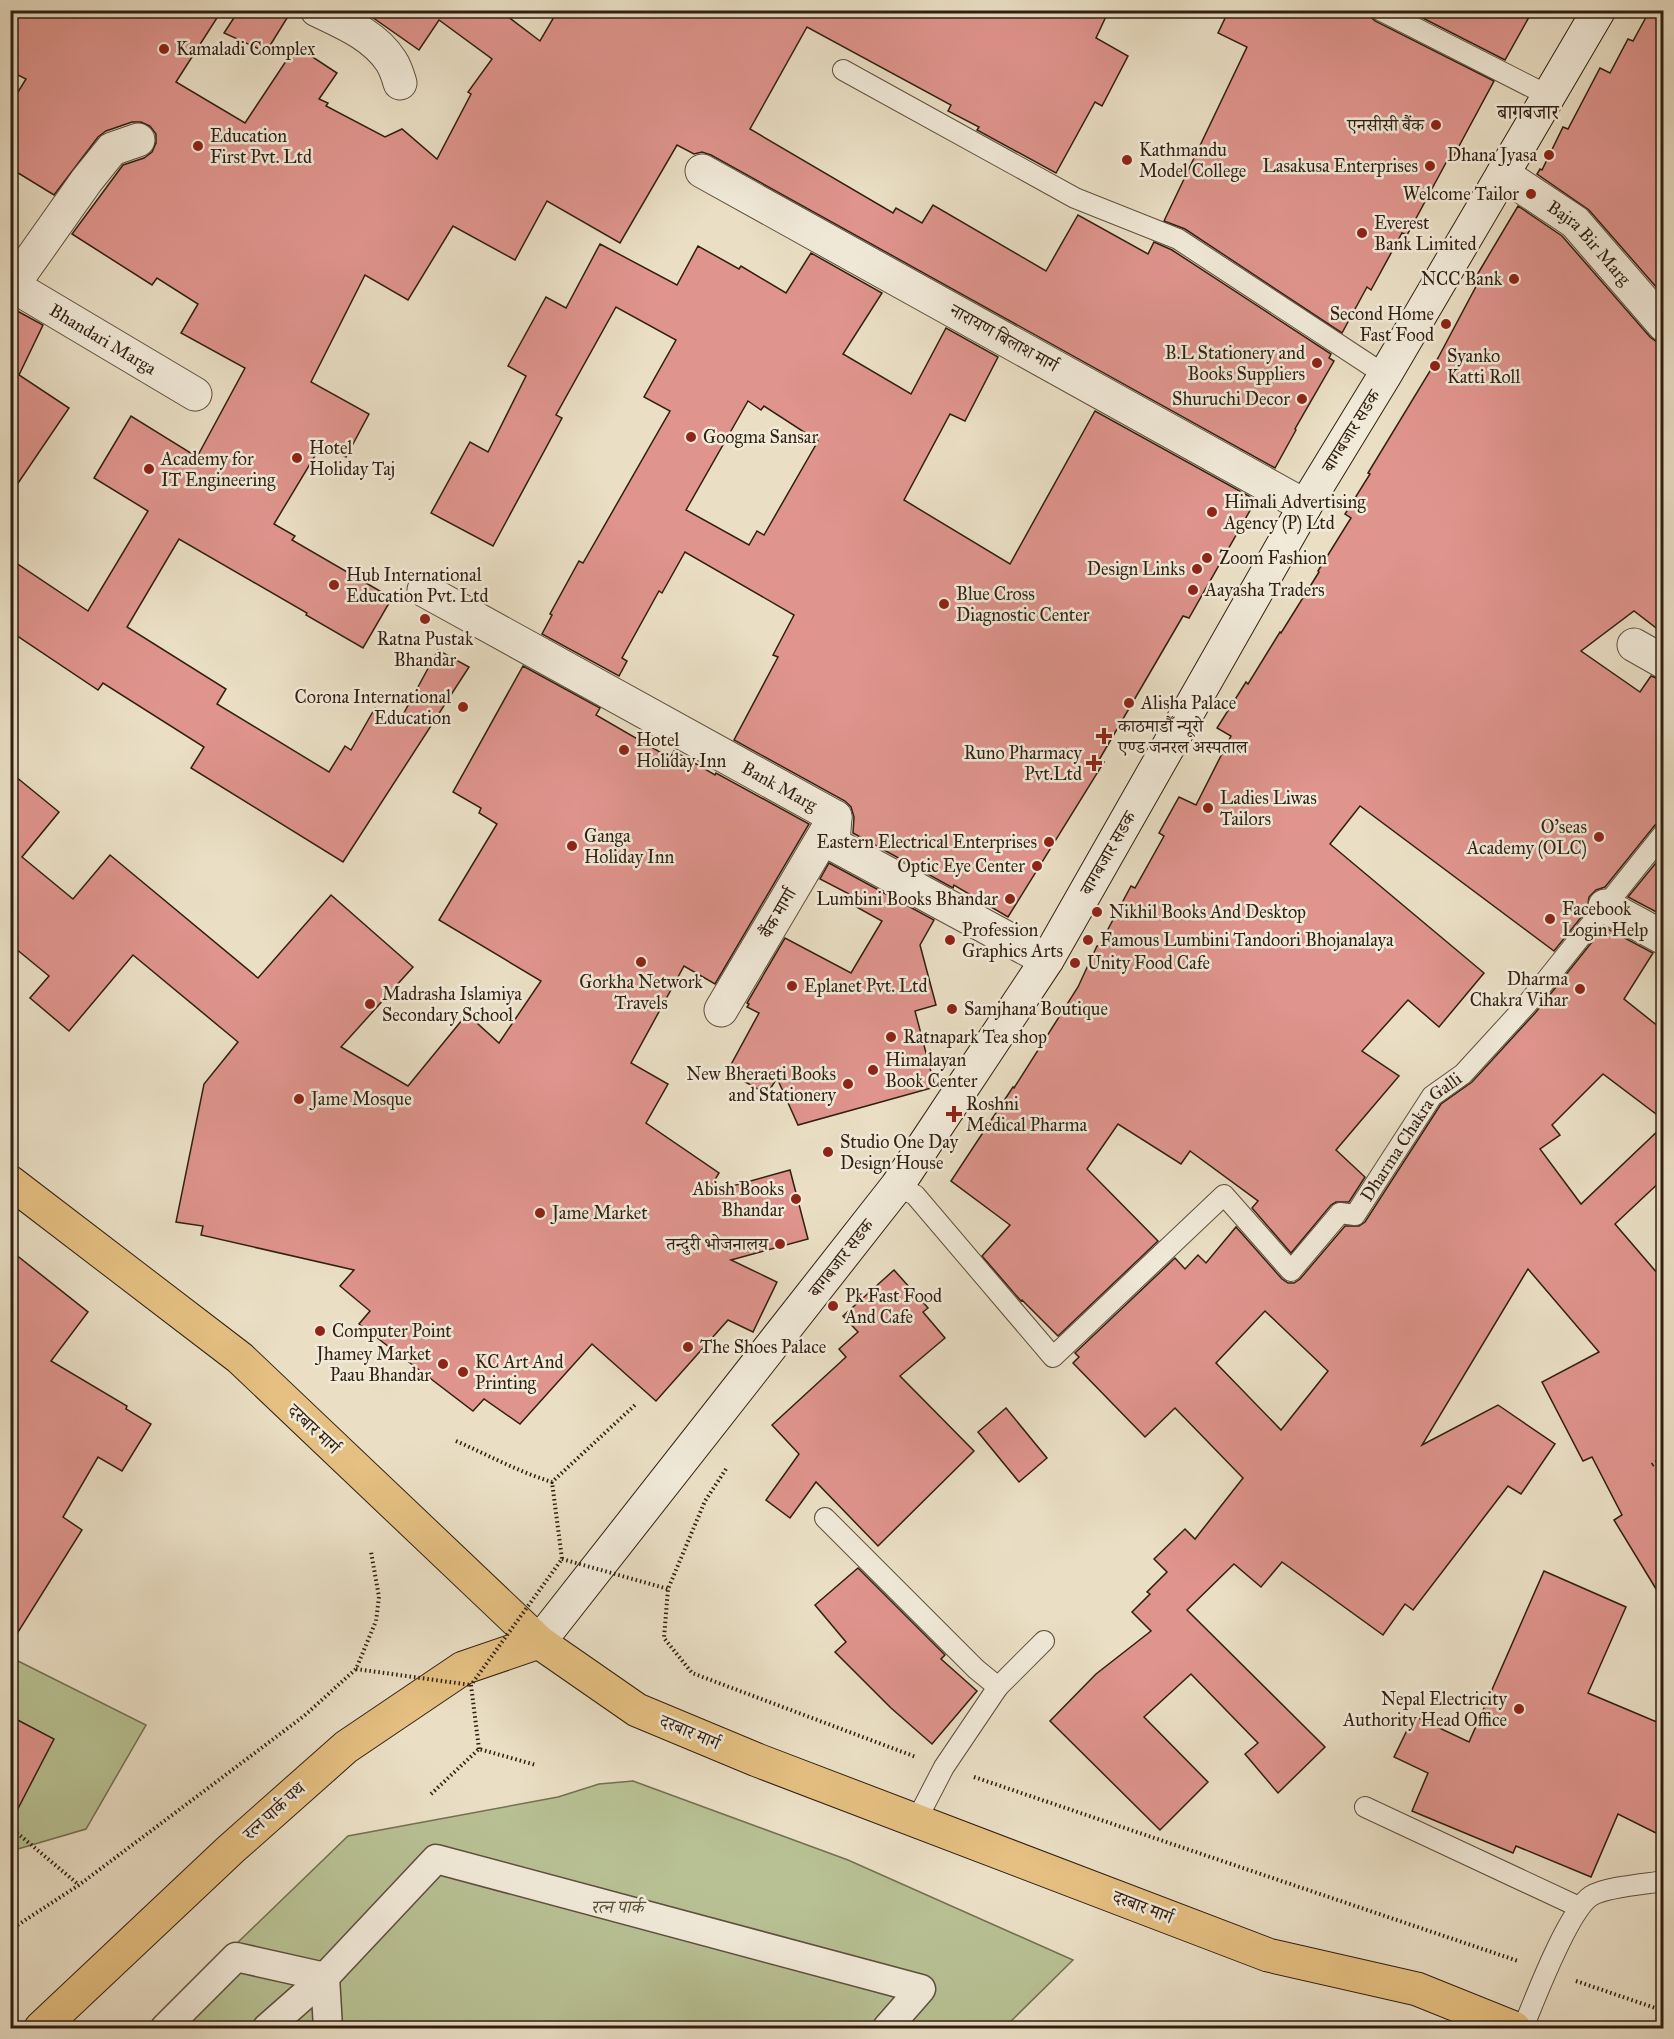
<svg xmlns="http://www.w3.org/2000/svg" width="1674" height="2039" font-family="'IM FELL Great Primer','Noto Serif Devanagari',serif">
<style>
.green{fill:#b8c194;stroke:#747052;stroke-width:1.5}
.building{fill:#df948d;stroke:#311f11;stroke-width:1.5;fill-rule:evenodd}
.lines{fill:none;stroke-linecap:round;stroke-linejoin:round}
.service-casing{stroke:#5f4f3e;stroke-width:22}
.pedestrian-casing{stroke:#5f4f3e;stroke-width:31}
.minor-casing{stroke:#5f4f3e;stroke-width:35}
.secondary-casing{stroke:#311f11;stroke-width:35}
.primary-casing{stroke:#311f11;stroke-width:35}
.path{stroke:#311f11;stroke-width:4;stroke-dasharray:1.5 3;stroke-linecap:butt}
.service{stroke:#f1ead9;stroke-width:20}
.pedestrian{stroke:#f1ead9;stroke-width:28}
.minor{stroke:#f1ead9;stroke-width:33}
.secondary{stroke:#f1ead9;stroke-width:33}
.primary{stroke:#e5c082;stroke-width:33}
.path-bridge{stroke:#311f11;stroke-width:4;stroke-dasharray:1.5 3;stroke-linecap:butt}
.poi-dot{fill:#8f2418;stroke:#f1ead9;stroke-width:2}
.labels{text-anchor:middle;stroke-width:5;stroke-linejoin:round;paint-order:stroke}
.poi-label{font-size:18px;fill:#311f11;stroke:#f1ead9;text-anchor:start}
.street-label{font-size:18px;fill:#311f11;stroke:#f1ead9}
.park-label{font-size:18px;font-style:italic;fill:#5a5038;stroke:#f1ead9}
.neighbourhood-label{font-size:20px;fill:#311f11;stroke:#f1ead9}
</style>
<rect width="100%" height="100%" fill="#eadfc5"/>
<filter id="stains"><feTurbulence type="fractalNoise" baseFrequency=".00333" numOctaves="4"/><feColorMatrix values="0 0 0 0 .2 0 0 0 0 .09 0 0 0 0 .02 0 0 0 .5 -.17"/></filter>
<radialGradient id="worn" r=".72"><stop offset=".6" stop-color="#630" stop-opacity="0"/><stop offset="1" stop-color="#630" stop-opacity=".3"/></radialGradient>
<g class="green">
<polygon points="10,1657 146,1725 86,1829 11,1851"/>
<polygon points="633,1781 848,1860 1073,1960 1004,2028 149,2028 348,1836 558,1797 599,1784"/>
</g>
<g class="building">
<polygon points="10,10 222,10 176,82 245,123 296,46 337,73 319,99 328,103 326,106 385,137 402,129 437,159 471,94 468,92 492,59 439,20 419,50 362,10 499,10 540,41 558,10 1109,10 1096,38 1128,56 1102,106 1095,102 1056,173 977,130 979,127 948,111 951,105 807,27 750,129 893,213 896,208 922,223 933,205 1046,271 1078,215 1148,254 1154,242 1172,250 1331,354 1329,358 1334,361 1295,429 1296,430 1275,468 711,155 702,152 694,154 677,145 620,243 547,201 515,260 453,226 408,300 365,275 311,382 369,414 346,457 322,444 274,524 295,536 292,540 392,598 363,648 306,615 307,613 179,539 127,627 226,689 217,704 329,772 345,746 351,750 375,708 399,722 438,650 469,667 343,862 191,768 204,747 103,683 98,690 10,631 10,559 88,611 148,511 94,478 131,416 197,457 245,368 181,333 198,304 157,278 152,285 72,234 123,165 144,158 152,152 156,143 156,134 150,126 141,122 132,122 106,131 98,137 54,195 10,168 10,105 26,79 10,71"/>
<polygon points="239,10 292,10 266,52 224,33"/>
<polygon points="1229,10 1368,10 1370,16 1375,21 1494,81 1451,161 1448,159 1407,235 1402,233 1371,290 1367,287 1342,333 1185,229 1164,221 1247,47 1218,33"/>
<polygon points="1407,10 1533,10 1505,60"/>
<polygon points="1650,10 1664,10 1664,296 1589,210 1537,174 1540,169 1542,170 1563,127 1568,129 1600,68 1610,73 1628,39 1633,41"/>
<polygon points="1518,206 1562,236 1650,337 1657,342 1664,343 1664,634 1634,611 1581,651 1640,692 1651,676 1664,681 1664,821 1655,825 1605,887 1596,890 1589,897 1587,910 1554,951 1360,806 1330,844 1484,973 1439,1027 1408,1000 1362,1051 1399,1076 1336,1150 1365,1177 1349,1202 1336,1202 1331,1205 1291,1253 1252,1208 1258,1201 1190,1151 1181,1164 1118,1124 1087,1169 1158,1241 1058,1336 1022,1300 1021,1301 982,1256 1010,1225 951,1181 1013,1087 1014,1088 1078,987 1097,946 1099,946 1131,886 1135,888 1164,836 1159,833 1179,797 1196,805 1231,736 1217,728 1246,682 1248,684 1280,632 1281,633 1319,572 1318,571 1351,518 1345,514 1370,474 1368,473 1438,358 1481,277 1477,275"/>
<path d="M600 244 677 285 698 246 739 269 741 266 786 293 811 253 882 293 843 354 911 394 946 328 998 357 965 421 950 414 904 500 1010 564 1095 411 1256 500 1189 618 1183 616 1099 760 1104 762 1008 917 954 885 953 888 853 833 854 817 851 807 845 801 734 740 778 657 773 655 794 615 685 552 662 593 659 591 622 658 627 661 619 676 542 634 552 615 550 614 579 561 583 563 670 411 644 397 676 340 616 307 556 415 562 418 493 546 431 513 470 442 488 452 526 376 508 366 546 297 566 308ZM748 401 761 410 764 406 818 441 764 535 757 531 749 545 686 510Z"/>
<polygon points="10,307 43,325 19,375 69,408 10,495"/>
<polygon points="523,666 600,708 596,715 670,758 674,751 715,775 716,773 809,824 715,984 684,966 631,1063 668,1084 646,1123 719,1173 707,1193 790,1170 808,1239 731,1260 777,1282 753,1332 728,1320 656,1401 592,1344 520,1424 484,1399 473,1411 359,1324 370,1311 340,1286 354,1270 201,1235 203,1226 176,1222 204,1084 238,1042 133,955 69,1031 30,998 49,976 10,944 10,772 59,812 22,857 73,899 110,855 258,978 331,895 413,967 341,1047 408,1086 467,1014 499,1043 541,981 439,920 497,824 479,813 481,808 453,792"/>
<polygon points="1664,853 1664,916 1628,897"/>
<polygon points="829,863 934,920 920,945 936,1005 915,1011 935,1087 798,1125 777,1078 767,1094 727,1072 759,1013 747,1007 749,1004 747,1003 785,938 851,973 882,921 851,904 855,897 820,879"/>
<path d="M1604 927 1653 953 1624 999 1664 1031V1120L1603 1074 1552 1125 1560 1135 1540 1149 1581 1204 1664 1125V1178L1615 1224 1664 1281V1602L1614 1520 1622 1515 1592 1457 1583 1461 1542 1382 1599 1352 1528 1269 1422 1445 1498 1405 1555 1444 1521 1494 1508 1486 1413 1610 1405 1604 1383 1635 1282 1562 1261 1587 1234 1564 1187 1610 1325 1747 1278 1793 1245 1754 1258 1743 1191 1674 1144 1717 1208 1782 1160 1830 1050 1721 1096 1674 1151 1631 1132 1612 1150 1594 1147 1592 1167 1572 1154 1559 1185 1529 1195 1539 1243 1478 1175 1408 1145 1437 1073 1363 1079 1357 1075 1353 1175 1258 1185 1269 1198 1255 1206 1263 1236 1227 1282 1279 1288 1283H1294L1300 1279 1345 1226H1359L1365 1222 1441 1104 1472 1082 1536 1012ZM1265 1311 1328 1371 1281 1430 1216 1363Z"/>
<polygon points="10,1250 88,1312 51,1361 127,1406 126,1409 151,1424 122,1471 98,1457 63,1517 82,1530 10,1645"/>
<polygon points="894,1270 928,1308 923,1312 945,1338 900,1376 974,1451 878,1546 816,1482 790,1518 766,1500 799,1454 772,1425 846,1357 839,1349 858,1332 843,1316"/>
<polygon points="1006,1408 1047,1458 1019,1482 978,1432"/>
<polygon points="858,1568 945,1655 941,1659 977,1691 932,1744 891,1708 835,1652 846,1642 815,1605"/>
<polygon points="1544,1571 1626,1607 1588,1693 1664,1725 1664,1837 1618,1814 1591,1877 1516,1846 1513,1853 1412,1811 1428,1773 1394,1757 1414,1716 1469,1742"/>
<polygon points="10,1716 54,1739 10,1824"/>
</g>
<g class="lines">
<g class="service-casing">
<g id="service">
<polyline points="1380,10 1549,96"/>
<polyline points="843,70 1075,198 1178,239 1385,375"/>
<path id="s1" d="M897 1186 915 1195 1053 1357 1224 1195 1291 1271 1340 1213 1355 1215 1432 1096 1463 1074 1527 1004 1664 833"/>
<polyline points="825,1518 976,1669 998,1687 944,1767 916,1821"/>
<polyline points="998,1687 1044,1641"/>
<polyline points="1365,1807 1579,1907"/>
<path d="M1523 2028C1534 2001 1568 1911 1591 1896 1605 1887 1645 1884 1664 1881"/>
</g>
</g>
<g class="pedestrian-casing">
<g id="pedestrian">
<polyline points="165,2028 236,1957 325,1977 328,2028"/>
<polyline points="267,2028 325,1977 436,1859 921,1989 887,2028"/>
</g>
</g>
<g class="minor-casing">
<g id="minor">
<path d="M317 10C344 23 374 35 391 61 395 67 398 76 400 83"/>
<polyline points="702,171 1305,506"/>
<path id="s2" d="M1503 174 1575 222 1664 325"/>
<path id="s3" d="M10 284 195 394"/>
<polyline points="10,289 87,180 112,149 138,140"/>
<path id="s4" d="M424 590 835 817 833 844 1047 960"/>
<polyline points="1634,645 1664,662"/>
<polyline points="1605,906 1664,938"/>
<polyline points="721,1010 835,817"/>
</g>
</g>
<g class="secondary-casing">
<polyline id="secondary" points="539,1642 897,1186 1047,960 1305,506 1385,375 1599,10"/>
</g>
<g class="primary-casing">
<g id="primary">
<polyline points="10,1182 240,1358 539,1642 637,1710 757,1760 1268,1955 1417,1989 1514,2028"/>
<polyline points="41,2028 231,1849 346,1747 463,1668 539,1642"/>
</g>
</g>
<g class="path">
<path d="M456 1441C488 1455 519 1472 552 1482L635 1405"/>
<polyline points="1652,1465 1664,1457"/>
<polyline points="726,1469 705,1501 668,1589 664,1638 692,1673 916,1757"/>
<polyline points="974,1777 1518,1961"/>
<polyline points="431,1794 479,1749 536,1765"/>
<polyline points="10,1827 79,1885"/>
<polyline points="10,1930 79,1885 304,1716 356,1669 376,1621 379,1597 371,1552"/>
<polyline points="1576,1981 1664,2011"/>
</g>
<use href="#service" class="service"/>
<use href="#pedestrian" class="pedestrian"/>
<use href="#minor" class="minor"/>
<use href="#secondary" class="secondary"/>
<use href="#primary" class="primary"/>
<g class="path-bridge">
<polyline points="562,1559 668,1589"/>
<polyline points="356,1669 471,1685"/>
<polyline points="479,1749 471,1685 562,1559 552,1482"/>
</g>
</g>
<g class="poi-dot">
<circle cx="164" cy="49" r="6"/>
<circle cx="1436" cy="125" r="6"/>
<circle cx="198" cy="146" r="6"/>
<circle cx="1549" cy="155" r="6"/>
<circle cx="1127" cy="160" r="6"/>
<circle cx="1430" cy="166" r="6"/>
<circle cx="1531" cy="194" r="6"/>
<circle cx="1362" cy="233" r="6"/>
<circle cx="1514" cy="279" r="6"/>
<circle cx="1446" cy="324" r="6"/>
<circle cx="1317" cy="363" r="6"/>
<circle cx="1435" cy="366" r="6"/>
<circle cx="1302" cy="399" r="6"/>
<circle cx="691" cy="437" r="6"/>
<circle cx="297" cy="458" r="6"/>
<circle cx="149" cy="469" r="6"/>
<circle cx="1212" cy="512" r="6"/>
<circle cx="1207" cy="558" r="6"/>
<circle cx="1197" cy="569" r="6"/>
<circle cx="334" cy="585" r="6"/>
<circle cx="1193" cy="590" r="6"/>
<circle cx="944" cy="604" r="6"/>
<circle cx="425" cy="619" r="6"/>
<circle cx="1129" cy="703" r="6"/>
<circle cx="463" cy="707" r="6"/>
<path d="M1101 727h6v6h6v6h-6v6h-6v-6h-6v-6h6z"/>
<circle cx="624" cy="750" r="6"/>
<path d="M1091 754h6v6h6v6h-6v6h-6v-6h-6v-6h6z"/>
<circle cx="1208" cy="808" r="6"/>
<circle cx="1599" cy="837" r="6"/>
<circle cx="1049" cy="842" r="6"/>
<circle cx="572" cy="846" r="6"/>
<circle cx="1037" cy="866" r="6"/>
<circle cx="1010" cy="899" r="6"/>
<circle cx="1097" cy="912" r="6"/>
<circle cx="1550" cy="919" r="6"/>
<circle cx="950" cy="940" r="6"/>
<circle cx="1088" cy="940" r="6"/>
<circle cx="641" cy="962" r="6"/>
<circle cx="1075" cy="963" r="6"/>
<circle cx="792" cy="986" r="6"/>
<circle cx="1580" cy="989" r="6"/>
<circle cx="370" cy="1004" r="6"/>
<circle cx="952" cy="1009" r="6"/>
<circle cx="891" cy="1037" r="6"/>
<circle cx="873" cy="1070" r="6"/>
<circle cx="848" cy="1084" r="6"/>
<circle cx="299" cy="1099" r="6"/>
<path d="M951 1105h6v6h6v6h-6v6h-6v-6h-6v-6h6z"/>
<circle cx="828" cy="1152" r="6"/>
<circle cx="796" cy="1199" r="6"/>
<circle cx="540" cy="1213" r="6"/>
<circle cx="780" cy="1244" r="6"/>
<circle cx="833" cy="1306" r="6"/>
<circle cx="320" cy="1331" r="6"/>
<circle cx="688" cy="1347" r="6"/>
<circle cx="443" cy="1364" r="6"/>
<circle cx="463" cy="1372" r="6"/>
<circle cx="1519" cy="1709" r="6"/>
</g>
<g class="labels">
<g class="poi-label">
<text x="176" y="55">Kamaladi Complex</text>
<text x="1424" y="131" text-anchor="end">एनसीसी बैंक</text>
<text x="210" y="142">Education<tspan x="210" dy="21">First Pvt. Ltd</tspan></text>
<text x="1139" y="156">Kathmandu<tspan x="1139" dy="21">Model College</tspan></text>
<text x="1537" y="161" text-anchor="end">Dhana Jyasa</text>
<text x="1418" y="172" text-anchor="end">Lasakusa Enterprises</text>
<text x="1519" y="200" text-anchor="end">Welcome Tailor</text>
<text x="1374" y="229">Everest<tspan x="1374" dy="21">Bank Limited</tspan></text>
<text x="1502" y="285" text-anchor="end">NCC Bank</text>
<text x="1434" y="320" text-anchor="end">Second Home<tspan x="1434" dy="21">Fast Food</tspan></text>
<text x="1305" y="359" text-anchor="end">B.L Stationery and<tspan x="1305" dy="21">Books Suppliers</tspan></text>
<text x="1447" y="362">Syanko<tspan x="1447" dy="21">Katti Roll</tspan></text>
<text x="1290" y="405" text-anchor="end">Shuruchi Decor</text>
<text x="703" y="443">Googma Sansar</text>
<text x="309" y="454">Hotel<tspan x="309" dy="21">Holiday Taj</tspan></text>
<text x="161" y="465">Academy for<tspan x="161" dy="21">IT Engineering</tspan></text>
<text x="1224" y="508">Himali Advertising<tspan x="1224" dy="21">Agency (P) Ltd</tspan></text>
<text x="1219" y="564">Zoom Fashion</text>
<text x="1185" y="575" text-anchor="end">Design Links</text>
<text x="346" y="581">Hub International<tspan x="346" dy="21">Education Pvt. Ltd</tspan></text>
<text x="1205" y="596">Aayasha Traders</text>
<text x="956" y="600">Blue Cross<tspan x="956" dy="21">Diagnostic Center</tspan></text>
<text x="425" y="645" text-anchor="middle">Ratna Pustak<tspan x="425" dy="21">Bhandar</tspan></text>
<text x="451" y="703" text-anchor="end">Corona International<tspan x="451" dy="21">Education</tspan></text>
<text x="1141" y="709">Alisha Palace</text>
<text x="1118" y="732">काठमाडौँ न्यूरो<tspan x="1118" dy="21">एण्ड जनरल अस्पताल</tspan></text>
<text x="636" y="746">Hotel<tspan x="636" dy="21">Holiday Inn</tspan></text>
<text x="1082" y="759" text-anchor="end">Runo Pharmacy<tspan x="1082" dy="21">Pvt.Ltd</tspan></text>
<text x="1220" y="804">Ladies Liwas<tspan x="1220" dy="21">Tailors</tspan></text>
<text x="1587" y="833" text-anchor="end">O'seas<tspan x="1587" dy="21">Academy (OLC)</tspan></text>
<text x="584" y="842">Ganga<tspan x="584" dy="21">Holiday Inn</tspan></text>
<text x="1037" y="848" text-anchor="end">Eastern Electrical Enterprises</text>
<text x="1025" y="872" text-anchor="end">Optic Eye Center</text>
<text x="998" y="905" text-anchor="end">Lumbini Books Bhandar</text>
<text x="1562" y="915">Facebook<tspan x="1562" dy="21">Login Help</tspan></text>
<text x="1109" y="918">Nikhil Books And Desktop</text>
<text x="962" y="936">Profession<tspan x="962" dy="21">Graphics Arts</tspan></text>
<text x="1100" y="946">Famous Lumbini Tandoori Bhojanalaya</text>
<text x="1087" y="969">Unity Food Cafe</text>
<text x="1568" y="985" text-anchor="end">Dharma<tspan x="1568" dy="21">Chakra Vihar</tspan></text>
<text x="641" y="988" text-anchor="middle">Gorkha Network<tspan x="641" dy="21">Travels</tspan></text>
<text x="804" y="992">Eplanet Pvt. Ltd</text>
<text x="382" y="1000">Madrasha Islamiya<tspan x="382" dy="21">Secondary School</tspan></text>
<text x="964" y="1015">Samjhana Boutique</text>
<text x="903" y="1043">Ratnapark Tea shop</text>
<text x="885" y="1066">Himalayan<tspan x="885" dy="21">Book Center</tspan></text>
<text x="836" y="1080" text-anchor="end">New Bheraeti Books<tspan x="836" dy="21">and Stationery</tspan></text>
<text x="311" y="1105">Jame Mosque</text>
<text x="966" y="1110">Roshni<tspan x="966" dy="21">Medical Pharma</tspan></text>
<text x="840" y="1148">Studio One Day<tspan x="840" dy="21">Design House</tspan></text>
<text x="784" y="1195" text-anchor="end">Abish Books<tspan x="784" dy="21">Bhandar</tspan></text>
<text x="552" y="1219">Jame Market</text>
<text x="768" y="1250" text-anchor="end">तन्दुरी भोजनालय</text>
<text x="845" y="1302">Pk Fast Food<tspan x="845" dy="21">And Cafe</tspan></text>
<text x="332" y="1337">Computer Point</text>
<text x="700" y="1353">The Shoes Palace</text>
<text x="431" y="1360" text-anchor="end">Jhamey Market<tspan x="431" dy="21">Paau Bhandar</tspan></text>
<text x="475" y="1368">KC Art And<tspan x="475" dy="21">Printing</tspan></text>
<text x="1507" y="1705" text-anchor="end">Nepal Electricity<tspan x="1507" dy="21">Authority Head Office</tspan></text>
</g>
<g class="street-label">
<text dy="6" stroke="none"><textPath href="#s2" startOffset="111">Bajra Bir Marg</textPath></text>
<text transform="translate(1004 338) rotate(29)" y="6">नारायण बिलाश मार्ग</text>
<text dy="6" stroke="none"><textPath href="#s3" startOffset="108">Bhandari Marga</textPath></text>
<text transform="translate(1351 431) rotate(-58)" y="6">बागबजार सडक</text>
<text dy="6" stroke="none"><textPath href="#s4" startOffset="406">Bank Marg</textPath></text>
<text transform="translate(1108 853) rotate(-60)" y="6">बागबजार सडक</text>
<text transform="translate(778 913) rotate(-60)" y="6">बैंक मार्गा</text>
<text dy="6" stroke="none"><textPath href="#s1" startOffset="758">Dharma Chakra Galli</textPath></text>
<text transform="translate(841 1258) rotate(-52)" y="6">बागबजार सडक</text>
<text transform="translate(314 1429) rotate(43)" y="6">दरबार मार्ग</text>
<text transform="translate(690 1732) rotate(23)" y="6">दरबार मार्ग</text>
<text transform="translate(274 1811) rotate(-42)" y="6">रत्न पार्क पथ</text>
<text transform="translate(1143 1907) rotate(21)" y="6">दरबार मार्ग</text>
</g>
<g class="park-label">
<text x="617" y="1913">रत्न पार्क</text>
</g>
<g class="neighbourhood-label">
<text x="1528" y="119">बागबजार</text>
</g>
</g>
<rect width="1674" height="2039" fill="none" stroke="#eadfc5" stroke-width="36"/>
<rect x="12" y="12" width="1650" height="2015" fill="none" stroke="#311f11" stroke-width="3"/>
<rect x="18" y="18" width="1638" height="2003" fill="none" stroke="#311f11" stroke-width="1.5"/>
<rect width="100%" height="100%" filter="url(#stains)"/>
<rect width="100%" height="100%" fill="url(#worn)"/>
</svg>
